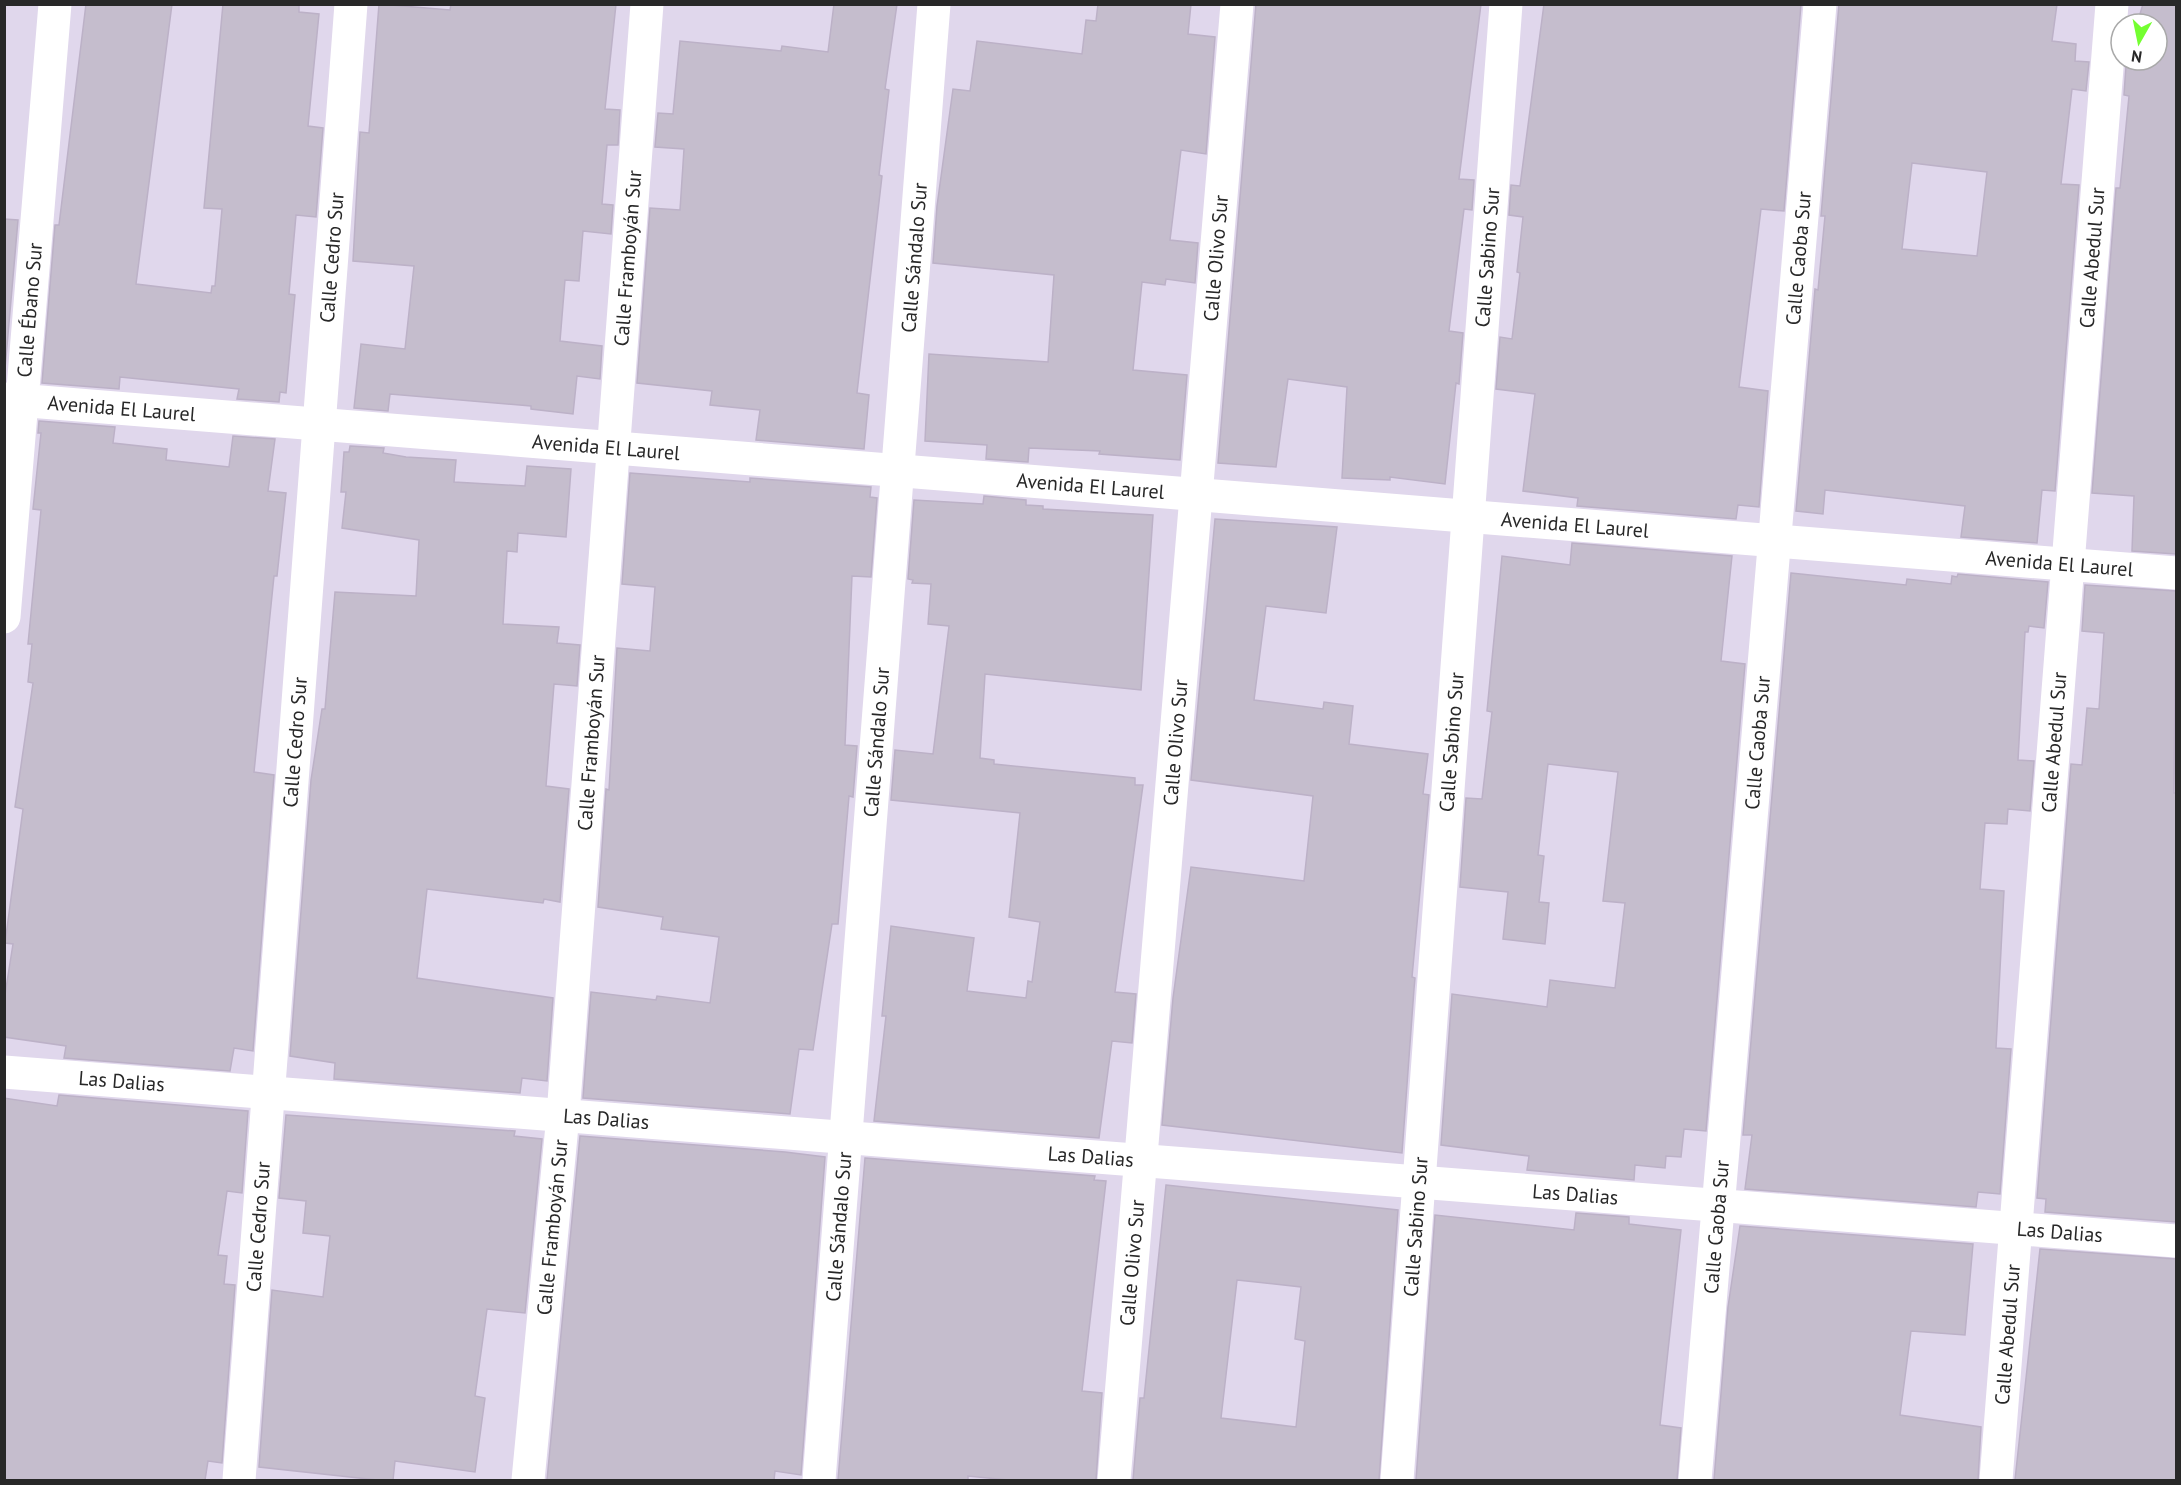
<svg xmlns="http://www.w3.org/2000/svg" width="2181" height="1485" font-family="'PT Sans',sans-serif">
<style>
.building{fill:#c5bdcd;stroke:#bcb1c7;stroke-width:1.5;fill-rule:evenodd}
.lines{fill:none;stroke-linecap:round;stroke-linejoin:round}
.minor{stroke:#fff;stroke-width:33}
.labels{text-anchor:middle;stroke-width:5;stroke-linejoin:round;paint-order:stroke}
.street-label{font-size:20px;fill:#282828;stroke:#fff}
</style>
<rect width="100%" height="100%" fill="#e0d7ec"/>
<g class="building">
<polygon points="86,4 172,4 136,284 211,293 212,286 215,286 222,209 204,208 223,4 299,4 299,12 319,14 308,126 323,128 316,217 296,215 289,294 295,295 286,393 280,392 279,402 237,399 239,389 120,377 119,389 42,383 55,225 59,225"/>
<polygon points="379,4 450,10 451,4 616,4 605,109 620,110 618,145 607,145 602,204 613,205 611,234 583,231 579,281 565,280 560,341 602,346 600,379 577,376 573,414 531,409 531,406 390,394 388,411 354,408 361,344 405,349 414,266 353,261 360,132 369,133"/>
<polygon points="834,4 897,4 885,89 889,90 879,175 882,176 857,393 869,395 864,449 756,440 760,410 710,405 712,391 637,383 650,208 680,210 684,149 655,147 658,113 673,114 680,41 781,51 782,46 828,52"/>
<polygon points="1098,4 1191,4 1188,34 1215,37 1206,154 1181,150 1170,240 1198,243 1195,283 1166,279 1165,285 1142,282 1133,370 1187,375 1180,460 1099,454 1100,451 1029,448 1028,462 986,459 987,445 925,441 929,354 1048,362 1054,275 933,263 937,206 953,89 970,91 977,41 1082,54 1086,20 1096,21"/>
<polygon points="1256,4 1481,4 1459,179 1474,180 1472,210 1464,209 1449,331 1463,333 1459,384 1456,383 1445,484 1390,477 1390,480 1342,478 1347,387 1288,379 1276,467 1218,463"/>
<polygon points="1544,4 1801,4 1784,211 1761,209 1739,387 1768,391 1759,507 1738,505 1736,519 1577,506 1578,498 1523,491 1535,394 1496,389 1500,337 1512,339 1520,273 1517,272 1523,217 1509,215 1511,185 1520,186"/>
<path d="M1839 4H2057L2052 41 2076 44 2075 61 2089 62 2086 91 2072 89 2061 184 2079 185 2055 491 2042 490 2037 543 1961 537 1965 506 1825 490 1823 514 1796 511 1815 289 1818 290 1825 216H1821ZM1912 163 1987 172 1977 256 1902 249Z"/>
<polygon points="2143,4 2176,4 2176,554 2132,551 2134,496 2092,493 2116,188 2120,188 2129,96 2124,95 2126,66 2132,67 2133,60 2157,60 2157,24 2137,24"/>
<polygon points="4,219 18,220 4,380"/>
<polygon points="39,421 115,427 113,443 167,449 166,460 229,467 233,436 275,439 268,491 286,493 277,576 274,576 254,772 274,775 253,1051 234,1048 230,1071 64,1058 66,1046 4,1037 4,1001 13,944 5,943 23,809 15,807 33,683 28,682 32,644 28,644 41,510 33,509 41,433 38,433"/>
<polygon points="350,446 384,448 383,453 406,457 456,460 454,482 525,486 527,466 571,469 566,537 518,533 517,552 507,551 503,624 559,627 557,643 580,645 577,686 554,684 546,786 569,789 560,902 544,899 543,903 427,889 417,978 553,998 547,1081 522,1078 520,1093 334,1079 335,1063 290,1056 311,780 322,709 325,709 335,592 416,596 419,540 342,528 346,492 341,492 344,452 349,452"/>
<polygon points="630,473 750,482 750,478 871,487 870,497 877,498 871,577 852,576 845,745 857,746 853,797 849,796 838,924 832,924 813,1050 799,1049 790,1114 583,1098 591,992 656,1000 657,996 710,1003 719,937 661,929 663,917 598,907 606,789 609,790 617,648 650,651 655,587 622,584"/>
<polygon points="984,496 1026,500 1026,505 1043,506 1043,509 1153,515 1141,690 985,674 980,758 994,760 994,764 1135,778 1135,785 1143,785 1115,992 1136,994 1132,1043 1112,1041 1099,1138 874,1121 886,1016 882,1016 891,926 974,938 967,991 1026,998 1028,981 1032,982 1040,922 1009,917 1020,813 891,800 895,750 933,754 949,626 928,624 931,584 912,583 913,580 908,579 914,500 983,504"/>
<polygon points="1215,519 1337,527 1326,613 1266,606 1254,700 1323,709 1324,702 1353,706 1349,744 1428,754 1423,794 1429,795 1412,977 1415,978 1414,989 1402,1153 1162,1125 1173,998 1191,867 1304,881 1313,796 1191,780"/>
<polygon points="1572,543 1732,556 1721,661 1745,664 1706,1131 1684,1129 1681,1157 1666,1156 1665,1168 1635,1165 1634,1180 1527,1170 1529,1156 1441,1145 1452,994 1547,1007 1550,980 1615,988 1625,903 1603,901 1618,772 1548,764 1538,855 1544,856 1539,902 1549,903 1545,944 1503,939 1508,892 1460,887 1466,798 1482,799 1492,712 1487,711 1502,556 1570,565"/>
<polygon points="1791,573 1906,585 1907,579 1951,584 1952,576 1957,577 1958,574 2048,582 2044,628 2029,626 2028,632 2025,632 2018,760 2034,761 2030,811 2008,809 2007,824 1985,823 1980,889 2004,891 1996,1048 2011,1049 2000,1194 1978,1192 1976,1207 1745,1189 1752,1135 1743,1135"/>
<polygon points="2085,585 2176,591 2174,793 2176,793 2176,1222 2045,1212 2046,1199 2037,1198 2071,764 2082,765 2087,708 2099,709 2104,633 2082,631"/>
<polygon points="59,1095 248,1111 242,1193 227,1191 218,1255 227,1256 224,1284 235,1285 222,1463 208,1461 205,1480 4,1480 4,1098 57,1106"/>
<polygon points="286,1115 515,1131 514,1136 542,1139 525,1313 487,1309 475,1396 485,1398 475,1472 395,1461 393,1480 377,1480 259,1467 272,1290 323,1297 330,1236 303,1233 306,1201 279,1198"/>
<polygon points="580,1136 785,1152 825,1157 801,1475 775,1471 774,1480 547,1480"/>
<polygon points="865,1158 1095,1176 1094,1180 1106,1181 1082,1391 1102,1393 1096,1480 1008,1480 968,1476 968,1480 838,1480"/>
<path d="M1166 1185 1398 1210 1379 1480H1133L1140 1398H1144ZM1237 1280 1301 1287 1295 1339 1305 1341 1296 1427 1221 1418Z"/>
<polygon points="1576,1213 1629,1217 1629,1224 1681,1230 1660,1425 1681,1428 1677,1480 1416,1480 1435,1215 1574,1230"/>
<polygon points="1740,1226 1973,1244 1965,1335 1911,1331 1900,1415 1981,1427 1978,1480 1714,1480 1728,1307"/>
<polygon points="2040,1249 2176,1259 2176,1480 2015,1480"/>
</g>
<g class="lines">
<g class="minor">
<path id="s1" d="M4 399 2176 573"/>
<path id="s2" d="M4 617 55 4"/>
<path id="s3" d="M4 1072 2176 1241"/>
<path id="s4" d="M239 1480 351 4"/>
<path id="s5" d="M528 1480 563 1115 647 4"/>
<path id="s6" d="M819 1480 934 4"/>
<path id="s7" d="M1114 1480 1237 4"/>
<path id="s8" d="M1397 1480 1506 4"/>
<path id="s9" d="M1695 1480 1820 4"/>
<path id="s10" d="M1996 1480 2112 4"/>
</g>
</g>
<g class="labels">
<g class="street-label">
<text dy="7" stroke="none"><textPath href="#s4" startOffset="1226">Calle Cedro Sur</textPath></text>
<text dy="7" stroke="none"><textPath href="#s5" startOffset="1226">Calle Framboyán Sur</textPath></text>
<text dy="7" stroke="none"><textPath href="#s6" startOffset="1226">Calle Sándalo Sur</textPath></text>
<text dy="7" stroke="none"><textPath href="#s7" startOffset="1226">Calle Olivo Sur</textPath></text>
<text dy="7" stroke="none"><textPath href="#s8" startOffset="1226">Calle Sabino Sur</textPath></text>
<text dy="7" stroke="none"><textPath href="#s9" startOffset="1226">Calle Caoba Sur</textPath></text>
<text dy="7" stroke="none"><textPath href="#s10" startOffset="1226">Calle Abedul Sur</textPath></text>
<text dy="7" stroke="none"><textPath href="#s2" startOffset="308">Calle Ébano Sur</textPath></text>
<text dy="7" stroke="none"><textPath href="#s1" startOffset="118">Avenida El Laurel</textPath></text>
<text dy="7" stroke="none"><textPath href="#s1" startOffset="604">Avenida El Laurel</textPath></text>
<text dy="7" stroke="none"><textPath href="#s1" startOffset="1090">Avenida El Laurel</textPath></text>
<text dy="7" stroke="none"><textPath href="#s1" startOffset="1576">Avenida El Laurel</textPath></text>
<text dy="7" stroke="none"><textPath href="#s1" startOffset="2062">Avenida El Laurel</textPath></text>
<text dy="7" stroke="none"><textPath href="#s7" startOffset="740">Calle Olivo Sur</textPath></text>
<text dy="7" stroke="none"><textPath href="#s8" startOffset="740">Calle Sabino Sur</textPath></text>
<text dy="7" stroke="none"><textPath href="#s10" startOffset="740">Calle Abedul Sur</textPath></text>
<text dy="7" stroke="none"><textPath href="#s4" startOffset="740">Calle Cedro Sur</textPath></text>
<text dy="7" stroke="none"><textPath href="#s5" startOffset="740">Calle Framboyán Sur</textPath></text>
<text dy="7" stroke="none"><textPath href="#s6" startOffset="740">Calle Sándalo Sur</textPath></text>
<text dy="7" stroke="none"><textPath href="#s9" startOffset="740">Calle Caoba Sur</textPath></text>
<text dy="7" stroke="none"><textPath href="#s3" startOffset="118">Las Dalias</textPath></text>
<text dy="7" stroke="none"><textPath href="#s3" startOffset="604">Las Dalias</textPath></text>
<text dy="7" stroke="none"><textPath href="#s3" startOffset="1090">Las Dalias</textPath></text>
<text dy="7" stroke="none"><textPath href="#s3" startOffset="1576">Las Dalias</textPath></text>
<text dy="7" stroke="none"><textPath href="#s4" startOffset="254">Calle Cedro Sur</textPath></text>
<text dy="7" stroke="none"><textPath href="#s5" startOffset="254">Calle Framboyán Sur</textPath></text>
<text dy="7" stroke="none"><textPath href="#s6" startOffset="254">Calle Sándalo Sur</textPath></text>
<text dy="7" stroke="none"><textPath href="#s8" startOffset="254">Calle Sabino Sur</textPath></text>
<text dy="7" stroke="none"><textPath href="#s9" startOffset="254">Calle Caoba Sur</textPath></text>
<text dy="7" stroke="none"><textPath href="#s3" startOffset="2062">Las Dalias</textPath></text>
<text dy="7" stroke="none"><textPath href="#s7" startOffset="218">Calle Olivo Sur</textPath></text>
<text dy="7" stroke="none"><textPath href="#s10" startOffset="146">Calle Abedul Sur</textPath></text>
</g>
</g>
<rect width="2181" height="1485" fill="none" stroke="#282828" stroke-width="12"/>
<g transform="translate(2139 42) rotate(189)"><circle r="28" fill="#ffffff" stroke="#a9a9a9" stroke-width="1.5"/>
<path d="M0-4.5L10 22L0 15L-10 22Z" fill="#74ff31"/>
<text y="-9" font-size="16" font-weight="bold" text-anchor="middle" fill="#282828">N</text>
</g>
</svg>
